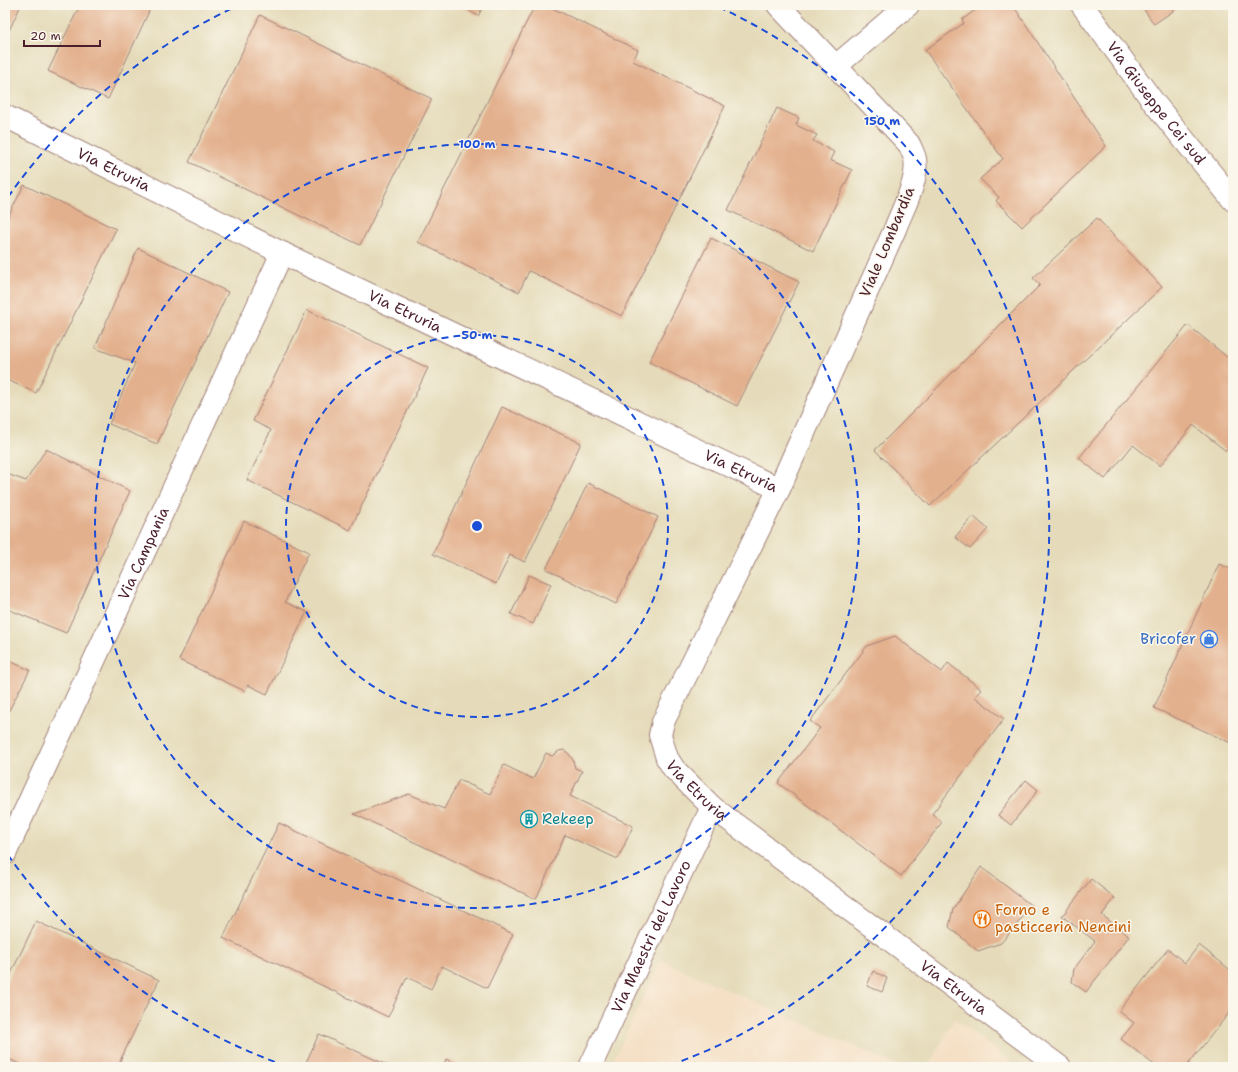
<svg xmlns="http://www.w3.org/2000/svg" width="1238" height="1072" font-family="'Shantell Sans',sans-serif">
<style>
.built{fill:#e5dbba}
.building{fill:#e3b08d}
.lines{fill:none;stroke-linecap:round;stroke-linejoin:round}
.street-casing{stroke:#a08078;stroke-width:24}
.street{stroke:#fff;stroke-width:22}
.ring{fill:none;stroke:#1d4ed8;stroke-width:2;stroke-dasharray:7 5}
.labels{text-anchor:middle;stroke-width:3;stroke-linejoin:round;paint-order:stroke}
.street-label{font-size:15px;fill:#4a1f2b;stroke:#fbf7ec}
.shop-label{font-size:15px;fill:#366cbe;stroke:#fbf7ec;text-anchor:end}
.culture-label{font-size:15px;fill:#0d838f;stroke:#fbf7ec;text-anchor:start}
.food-label{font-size:15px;fill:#c56008;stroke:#fbf7ec;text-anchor:start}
.centre{fill:#1d4ed8;stroke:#fbf7ec;stroke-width:2}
.ring-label{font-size:12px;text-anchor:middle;font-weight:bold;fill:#1d4ed8;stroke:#fbf7ec;stroke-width:3;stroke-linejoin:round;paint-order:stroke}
</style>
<rect width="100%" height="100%" fill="#fbf7ec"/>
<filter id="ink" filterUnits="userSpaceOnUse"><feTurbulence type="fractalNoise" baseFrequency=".025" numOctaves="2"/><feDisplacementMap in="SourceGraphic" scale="8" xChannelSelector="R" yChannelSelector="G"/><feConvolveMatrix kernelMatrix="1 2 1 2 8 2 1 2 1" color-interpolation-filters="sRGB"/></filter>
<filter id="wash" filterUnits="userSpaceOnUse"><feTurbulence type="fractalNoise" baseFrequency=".012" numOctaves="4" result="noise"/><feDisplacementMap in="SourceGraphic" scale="16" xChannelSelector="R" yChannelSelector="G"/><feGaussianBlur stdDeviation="0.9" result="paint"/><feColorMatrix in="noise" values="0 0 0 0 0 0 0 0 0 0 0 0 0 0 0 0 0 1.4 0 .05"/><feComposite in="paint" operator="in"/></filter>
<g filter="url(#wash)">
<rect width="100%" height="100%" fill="#f5e0c6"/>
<polygon class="built" points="5,5 1233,5 1233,1067 1017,1067 954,1018 929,1067 900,1067 661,960 610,1067 5,1067"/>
<g id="blocks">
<g class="building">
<polygon points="5,5 21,5 5,39"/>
<polygon points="80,5 152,5 108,99 48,71"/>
<polygon points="460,5 484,5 478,16"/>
<polygon points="535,5 546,5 638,50 633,61 725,106 622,316 529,271 519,292 418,242"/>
<polygon points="982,5 1013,5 1106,146 1022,227 996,201 999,197 980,179 1003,159 925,50 964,23 962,20"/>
<polygon points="1141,5 1182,5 1154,24"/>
<polygon points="260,15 432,99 360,245 189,162"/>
<polygon points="777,108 799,118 796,125 817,135 813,141 834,152 830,160 852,170 813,251 728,210"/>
<polygon points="24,185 116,229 36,393 5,379 5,223"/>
<polygon points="1097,218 1162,287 930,506 875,450 1040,285 1033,278"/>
<polygon points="711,238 799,282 737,406 649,362"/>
<polygon points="138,248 228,292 157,444 109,424 135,363 95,348"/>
<polygon points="307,310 428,368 350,530 247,480 271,430 253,421"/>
<polygon points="1188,325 1233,362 1233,443 1226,451 1193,425 1160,466 1133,445 1105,479 1079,458"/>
<polygon points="502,407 581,443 525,562 510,555 496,584 433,554"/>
<polygon points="46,449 130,491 66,633 5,608 5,479 7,474 26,481"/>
<polygon points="588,483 658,517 616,604 546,569"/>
<polygon points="973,516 988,529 970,549 955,537"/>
<polygon points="244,521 309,552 285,602 307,612 267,694 248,685 245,691 179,660"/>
<polygon points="1219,564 1233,570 1233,744 1154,708"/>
<polygon points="529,575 551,584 533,624 511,614"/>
<polygon points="895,636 942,672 948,663 981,689 975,697 1004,719 932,814 942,822 901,876 778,783 820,728 810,721 867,646"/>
<polygon points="5,659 30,670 5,718"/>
<polygon points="564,750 569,754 573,760 575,768 582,771 570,796 633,826 618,859 565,835 536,899 354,814 409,794 444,809 459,780 490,794 504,765 533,779 546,753 552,756 559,751"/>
<polygon points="1026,780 1038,790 1011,825 998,815"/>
<polygon points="279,823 513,934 487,988 442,966 431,989 407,977 388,1017 223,938"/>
<polygon points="981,867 1032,906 1001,943 978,951 949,927 953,909"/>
<polygon points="1091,879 1115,898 1102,915 1129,936 1086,992 1072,982 1074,969 1095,941 1062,916"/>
<polygon points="36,921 159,980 117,1067 25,1067 5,1057 5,986"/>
<polygon points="1199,945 1233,972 1233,1008 1186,1067 1157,1067 1121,1039 1134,1023 1119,1011 1168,949 1185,963"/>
<polygon points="873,971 887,978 882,992 867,986"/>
<polygon points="319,1034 389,1066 388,1067 304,1067"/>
<polygon points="446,1059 463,1067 443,1067"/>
</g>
</g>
</g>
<g filter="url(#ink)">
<use href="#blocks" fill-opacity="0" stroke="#a08078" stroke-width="1"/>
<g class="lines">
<g class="street-casing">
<g id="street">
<path d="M778 5 909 144C911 149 914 154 915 159 919 180 902 210 895 229L779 489"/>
<path id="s1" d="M1082 5 1155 104 1233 200"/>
<polyline points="836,66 908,5"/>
<path id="s2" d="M5 116 282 253 779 489 663 722 660 735 667 758 674 769 712 807 1060 1067"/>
<path id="s3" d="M5 854 282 253"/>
<path id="s4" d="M590 1067 712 807"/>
</g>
</g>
<use href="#street" class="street"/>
</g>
</g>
<g class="ring">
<circle cx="477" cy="526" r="191"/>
<circle cx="477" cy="526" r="382"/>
<path d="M286 1066A573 573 0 0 1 8 855M8 197A573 573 0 0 1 235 7M719 7A573 573 0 0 1 668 1066"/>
</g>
<defs>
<g id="shop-ring" transform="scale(0.9)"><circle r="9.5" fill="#fbf7ec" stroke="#3f7fe0" stroke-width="1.5"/><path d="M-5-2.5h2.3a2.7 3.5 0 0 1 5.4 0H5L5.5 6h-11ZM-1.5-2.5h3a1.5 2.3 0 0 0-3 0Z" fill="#3f7fe0"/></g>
<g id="building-ring" transform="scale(0.9)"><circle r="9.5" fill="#fbf7ec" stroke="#0f9aa8" stroke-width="1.5"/><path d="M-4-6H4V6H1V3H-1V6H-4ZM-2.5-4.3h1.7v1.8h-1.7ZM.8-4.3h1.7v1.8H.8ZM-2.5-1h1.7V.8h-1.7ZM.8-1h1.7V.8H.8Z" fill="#0f9aa8"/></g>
<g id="restaurant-ring" transform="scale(0.9)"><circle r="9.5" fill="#fbf7ec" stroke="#e8710a" stroke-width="1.5"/><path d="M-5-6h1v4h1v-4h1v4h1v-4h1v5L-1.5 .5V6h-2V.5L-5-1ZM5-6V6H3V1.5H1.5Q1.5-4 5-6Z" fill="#e8710a"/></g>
</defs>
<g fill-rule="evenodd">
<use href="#shop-ring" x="1209" y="639"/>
<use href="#building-ring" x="529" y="819"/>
<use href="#restaurant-ring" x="982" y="919"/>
</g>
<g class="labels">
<g class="street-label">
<text dy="5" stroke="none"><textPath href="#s1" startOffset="123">Via Giuseppe Cei sud</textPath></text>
<text dy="5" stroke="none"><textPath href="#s2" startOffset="121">Via Etruria</textPath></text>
<text transform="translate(887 242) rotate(-67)" y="5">Viale Lombardia</text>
<text dy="5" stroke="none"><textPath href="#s2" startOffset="445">Via Etruria</textPath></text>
<text dy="5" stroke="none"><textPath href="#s2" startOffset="817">Via Etruria</textPath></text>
<text dy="5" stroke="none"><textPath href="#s3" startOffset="331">Via Campania</textPath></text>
<text dy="5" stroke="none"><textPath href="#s2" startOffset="1201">Via Etruria</textPath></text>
<text dy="5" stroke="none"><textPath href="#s4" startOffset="144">Via Maestri del Lavoro</textPath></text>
<text dy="5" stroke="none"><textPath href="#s2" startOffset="1525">Via Etruria</textPath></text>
</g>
<g class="shop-label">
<text x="1196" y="644">Bricofer</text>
</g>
<g class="culture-label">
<text x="542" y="824">Rekeep</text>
</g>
<g class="food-label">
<text x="995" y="915">Forno e<tspan x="995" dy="17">pasticceria Nencini</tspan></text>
</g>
</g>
<circle cx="477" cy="526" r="6" class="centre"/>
<g class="ring-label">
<text x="882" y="125">150 m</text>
<text x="477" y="148">100 m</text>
<text x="477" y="339">50 m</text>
</g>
<rect width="1238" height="1072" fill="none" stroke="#fbf7ec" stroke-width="20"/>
<path d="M24 40v6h76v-6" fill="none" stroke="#4a1f2b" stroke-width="2"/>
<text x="30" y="40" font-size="12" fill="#4a1f2b" stroke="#fbf7ec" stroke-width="3" paint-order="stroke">20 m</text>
</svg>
